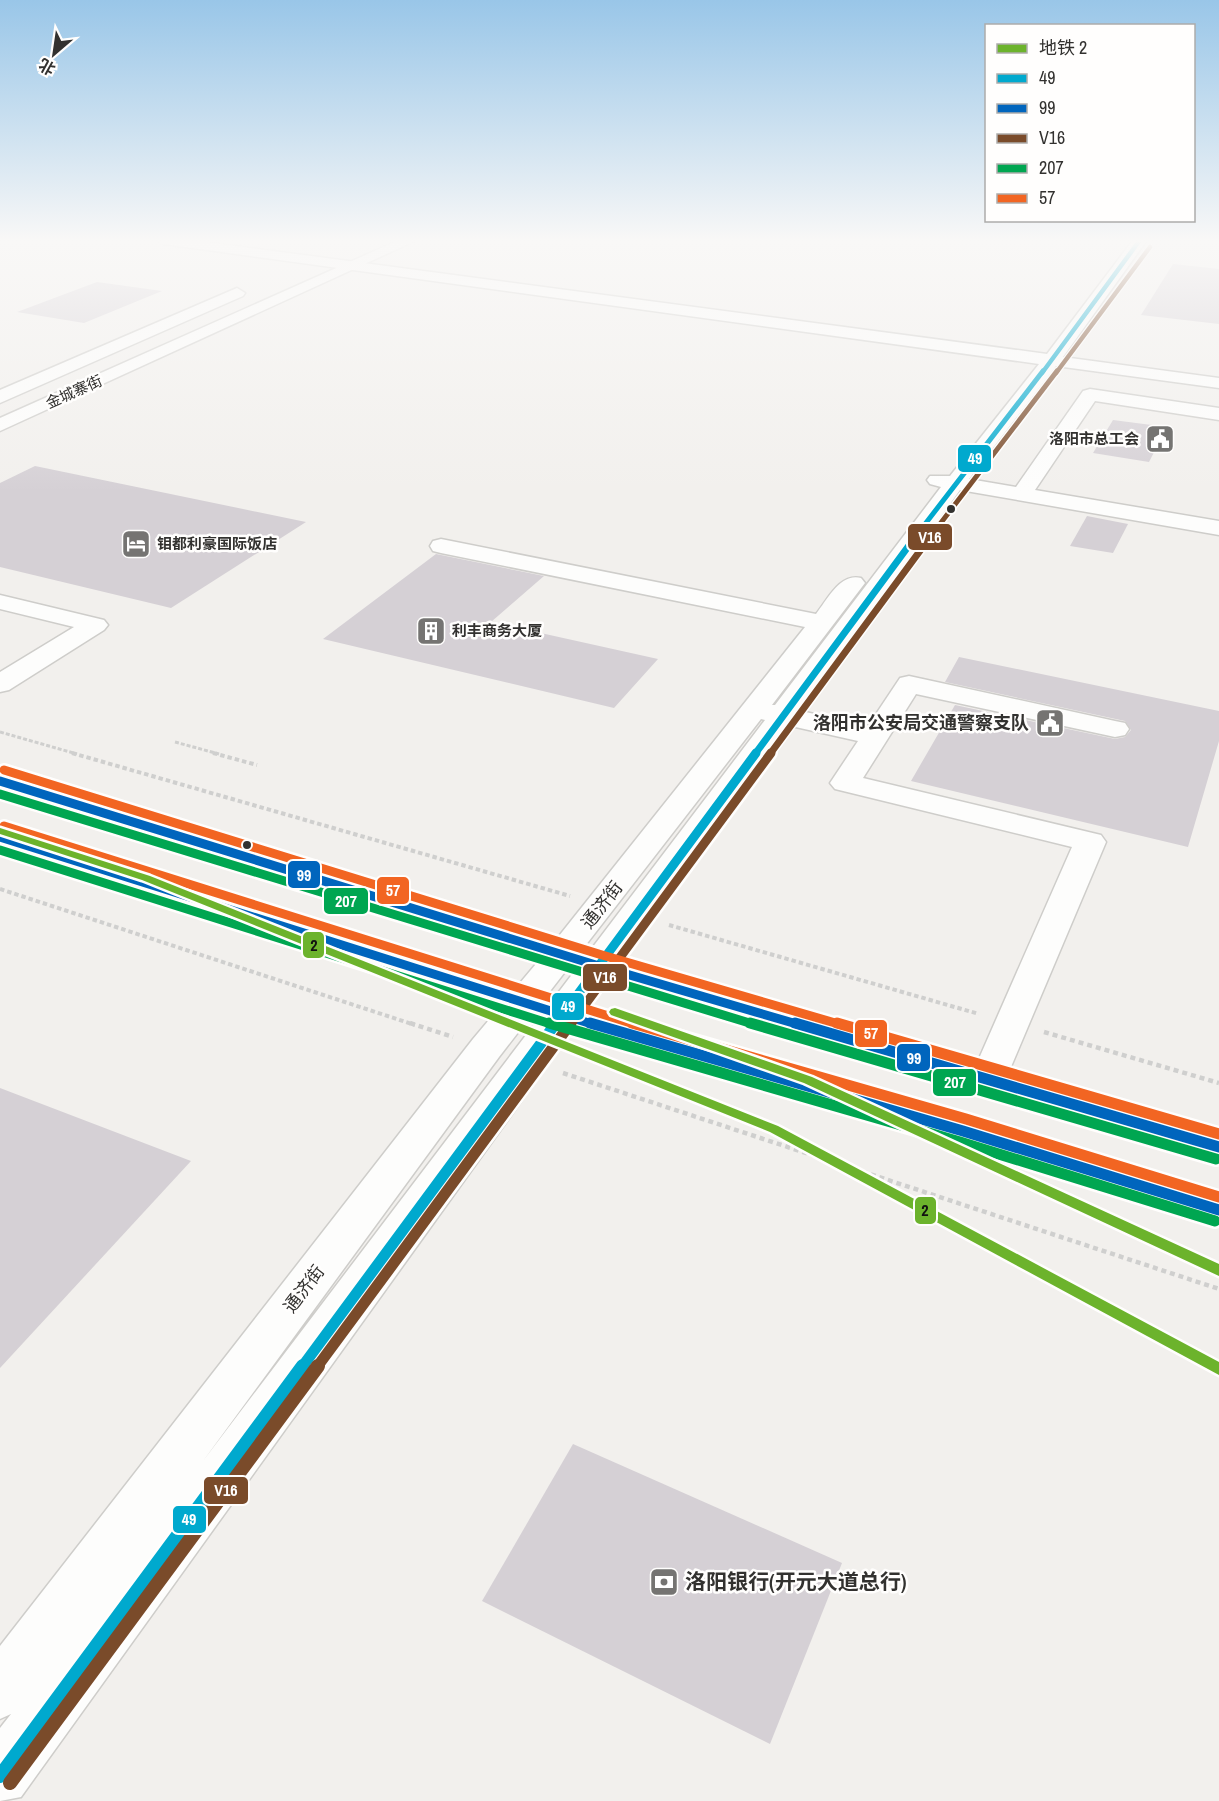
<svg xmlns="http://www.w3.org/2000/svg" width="1219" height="1801" font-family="'Archivo Narrow','Noto Sans SC',sans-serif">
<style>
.building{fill:#d5d0d5}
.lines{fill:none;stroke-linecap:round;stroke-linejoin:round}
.minor-casing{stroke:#cecdca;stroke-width:3}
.major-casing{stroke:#cecdca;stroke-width:3}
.path-far2{stroke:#cfcfce;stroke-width:3;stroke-dasharray:4 2;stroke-linecap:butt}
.path-far1{stroke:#cfcfce;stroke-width:4;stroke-dasharray:4.5 3;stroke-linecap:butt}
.path{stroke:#cfcfce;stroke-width:4.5;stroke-dasharray:5 4;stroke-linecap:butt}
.minor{fill:#fdfdfc;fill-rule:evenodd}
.major{fill:#fdfdfc;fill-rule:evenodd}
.bus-1-far5-casing{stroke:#fffefd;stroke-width:7}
.bus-1-far4-casing{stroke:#fffefd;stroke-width:8}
.bus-1-far3-casing{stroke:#fffefd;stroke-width:10}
.bus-1-far2-casing{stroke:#fffefd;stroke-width:14}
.bus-1-far1-casing{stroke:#fffefd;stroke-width:16}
.bus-1-casing{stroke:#fffefd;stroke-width:19}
.bus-2-far1-casing{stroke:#fffefd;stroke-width:14}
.bus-2-casing{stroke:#fffefd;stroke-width:16}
.bus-3-far5-casing{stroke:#fffefd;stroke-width:7}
.bus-3-far4-casing{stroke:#fffefd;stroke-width:8}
.bus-3-far3-casing{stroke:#fffefd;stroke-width:10}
.bus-3-far2-casing{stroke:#fffefd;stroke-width:14}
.bus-3-far1-casing{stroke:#fffefd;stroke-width:16}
.bus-3-casing{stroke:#fffefd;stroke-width:19}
.bus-4-far1-casing{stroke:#fffefd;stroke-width:14}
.bus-4-casing{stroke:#fffefd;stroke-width:16}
.bus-5-far1-casing{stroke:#fffefd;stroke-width:14}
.bus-5-casing{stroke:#fffefd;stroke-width:16}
.bus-1-far5{stroke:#00a9ce;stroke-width:4.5}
.bus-1-far4{stroke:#00a9ce;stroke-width:5}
.bus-1-far3{stroke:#00a9ce;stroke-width:7}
.bus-1-far2{stroke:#00a9ce;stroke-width:9}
.bus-1-far1{stroke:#00a9ce;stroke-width:11}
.bus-1{stroke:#00a9ce;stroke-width:14}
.bus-2-far1{stroke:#0065bd;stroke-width:9}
.bus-2{stroke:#0065bd;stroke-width:11}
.bus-3-far5{stroke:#7a4b2a;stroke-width:4.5}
.bus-3-far4{stroke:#7a4b2a;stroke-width:5}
.bus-3-far3{stroke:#7a4b2a;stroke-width:7}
.bus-3-far2{stroke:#7a4b2a;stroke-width:9}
.bus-3-far1{stroke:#7a4b2a;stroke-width:11}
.bus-3{stroke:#7a4b2a;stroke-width:14}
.bus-4-far1{stroke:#00a651;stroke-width:9}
.bus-4{stroke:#00a651;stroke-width:11}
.bus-5-far1{stroke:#f26522;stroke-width:9}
.bus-5{stroke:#f26522;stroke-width:11}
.metro-1-casing{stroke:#fffefd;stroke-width:5}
.metro-1{fill:#6cb32c;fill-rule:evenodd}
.bus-dot{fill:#32312f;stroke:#fffefd;stroke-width:2}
.labels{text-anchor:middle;stroke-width:5;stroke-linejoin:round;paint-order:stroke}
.far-street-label{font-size:15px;fill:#32312f;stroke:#fffefd}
.far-poi-label{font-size:15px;font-weight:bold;fill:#32312f;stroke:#fffefd;text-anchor:start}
.poi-label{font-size:18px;font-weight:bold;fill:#32312f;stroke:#fffefd;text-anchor:end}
.street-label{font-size:18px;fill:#32312f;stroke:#fffefd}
.near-poi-label{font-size:21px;font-weight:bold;fill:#32312f;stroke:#fffefd;text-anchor:start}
.line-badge{stroke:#fffefd;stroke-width:2}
.badge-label{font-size:16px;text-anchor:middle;font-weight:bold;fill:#fff}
.pale-badge-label{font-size:16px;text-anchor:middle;font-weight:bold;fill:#111}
</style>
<rect width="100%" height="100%" fill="#f2f0ed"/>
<g class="building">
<polygon points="1173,264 1219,269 1219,324 1141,315"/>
<polygon points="97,282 162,291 84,323 17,312"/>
<polygon points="1113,420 1167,427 1149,462 1093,453"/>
<polygon points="35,466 306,522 171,608 0,567 0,483"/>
<polygon points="1087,516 1128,524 1113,553 1070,546"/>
<polygon points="436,554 544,576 491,622 658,659 614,708 323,639"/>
<polygon points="959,657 1219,711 1219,741 1188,847 911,781 955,705 1115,739 1125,737 1131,730 1125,721 945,682"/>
<polygon points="0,1088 191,1161 0,1368"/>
<polygon points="573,1444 842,1563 770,1744 482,1601"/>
</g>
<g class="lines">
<g class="minor-casing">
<g id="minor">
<path d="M156 240H191L1047 354 1133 240H1147L1063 357 1219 378V388L1056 366 969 479 1016 487 1083 391 1090 389 1219 408V420L1095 401 1035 490 1219 521V535L960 490 801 711 868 726 900 678 909 676 1115 721 1125 723 1129 729 1125 735 1115 737 916 694 863 778 1101 835 1106 842 1002 1088 989 1092 976 1088 970 1079 1072 847 835 789 830 783 858 741 791 726 21 1797 0 1801V1728L11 1714 0 1719V1646L473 1039 551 946 805 627 441 553 433 551 430 546 433 541 441 539 816 614C828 599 840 573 861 578L865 583 772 705H775L941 487 930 484 927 480 930 476H950L1039 364 163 244ZM761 719 765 720 203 1461 499 1057Z"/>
<polygon points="0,595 104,620 108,625 104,630 9,690 0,692 0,672 74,627 0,609"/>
</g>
</g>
<g class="major-casing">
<g id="major">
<polygon points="399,240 417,240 0,431 0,418"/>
<polygon points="237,288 245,293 243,296 0,403 0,390"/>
<polygon points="0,772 611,958 1219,1132 1219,1162 587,974 0,791"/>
<polygon points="0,828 575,1007 963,1117 1219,1194 1219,1226 952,1142 549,1023 0,847"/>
</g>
</g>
<g class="path-far2">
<polyline points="0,732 77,754"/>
<polyline points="175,742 219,754"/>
</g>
<g class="path-far1">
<polyline points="72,753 570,896"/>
<polyline points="213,753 257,765"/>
<polyline points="0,889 415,1025"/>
<polyline points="669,925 979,1014"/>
</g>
<g class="path">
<polyline points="410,1023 453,1037"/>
<polyline points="1044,1032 1219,1083"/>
<polyline points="563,1073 1219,1289"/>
</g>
<use href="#minor" class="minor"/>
<use href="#major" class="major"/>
<g class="bus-1-far5-casing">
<polyline id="bus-1-far5" points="1042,373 1140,240"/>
</g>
<g class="bus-1-far4-casing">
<polyline id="bus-1-far4" points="912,541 1043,371"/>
</g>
<g class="bus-1-far3-casing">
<polyline id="bus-1-far3" points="755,754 913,540"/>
</g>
<g class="bus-1-far2-casing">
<polyline id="bus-1-far2" points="555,1025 756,753"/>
</g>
<g class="bus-1-far1-casing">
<polyline id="bus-1-far1" points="302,1367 556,1023"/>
</g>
<g class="bus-1-casing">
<polyline id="bus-1" points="0,1776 303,1366"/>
</g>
<g class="bus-2-far1-casing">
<g id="bus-2-far1">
<polyline points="0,781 599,966 800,1025"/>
<polyline points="0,837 595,1025"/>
</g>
</g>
<g class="bus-2-casing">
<g id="bus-2">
<polyline points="590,1023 963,1131 1219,1210"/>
<polyline points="795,1023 1219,1147"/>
</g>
</g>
<g class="bus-3-far5-casing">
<polyline id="bus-3-far5" points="1056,373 1150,247"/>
</g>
<g class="bus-3-far4-casing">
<polyline id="bus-3-far4" points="927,541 1057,371"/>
</g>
<g class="bus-3-far3-casing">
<polyline id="bus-3-far3" points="770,754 928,540"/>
</g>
<g class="bus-3-far2-casing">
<polyline id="bus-3-far2" points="570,1025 771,753"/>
</g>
<g class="bus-3-far1-casing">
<polyline id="bus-3-far1" points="317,1367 571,1023"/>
</g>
<g class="bus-3-casing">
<polyline id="bus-3" points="10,1783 318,1366"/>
</g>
<g class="bus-4-far1-casing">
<g id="bus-4-far1">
<polyline points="0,794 756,1025"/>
<polyline points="0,850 554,1025"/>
</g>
</g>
<g class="bus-4-casing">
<g id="bus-4">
<polyline points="549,1023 960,1142 1215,1221"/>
<polyline points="750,1023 1216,1159"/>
</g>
</g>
<g class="bus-5-far1-casing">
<g id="bus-5-far1">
<polyline points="4,770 602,955 842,1025"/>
<polyline points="4,826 637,1025"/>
</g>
</g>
<g class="bus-5-casing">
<g id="bus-5">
<polyline points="632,1023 966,1119 1219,1197"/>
<polyline points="837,1023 1219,1134"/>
</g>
</g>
<use href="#bus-1-far5" class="bus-1-far5"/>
<use href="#bus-1-far4" class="bus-1-far4"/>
<use href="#bus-1-far3" class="bus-1-far3"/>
<use href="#bus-1-far2" class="bus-1-far2"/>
<use href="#bus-1-far1" class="bus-1-far1"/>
<use href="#bus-1" class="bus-1"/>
<use href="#bus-2-far1" class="bus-2-far1"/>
<use href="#bus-2" class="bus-2"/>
<use href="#bus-3-far5" class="bus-3-far5"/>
<use href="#bus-3-far4" class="bus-3-far4"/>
<use href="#bus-3-far3" class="bus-3-far3"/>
<use href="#bus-3-far2" class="bus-3-far2"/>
<use href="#bus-3-far1" class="bus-3-far1"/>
<use href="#bus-3" class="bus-3"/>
<use href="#bus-4-far1" class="bus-4-far1"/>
<use href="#bus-4" class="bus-4"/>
<use href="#bus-5-far1" class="bus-5-far1"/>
<use href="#bus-5" class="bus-5"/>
<g class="metro-1-casing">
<g id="metro-1">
<polygon points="0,828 150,876 778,1126 1219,1362 1219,1375 770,1132 142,880 0,834"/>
<polygon points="615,1008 812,1077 1219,1264 1219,1276 804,1083 611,1015 609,1012 611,1009"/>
</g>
</g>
<use href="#metro-1" class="metro-1"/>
</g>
<linearGradient id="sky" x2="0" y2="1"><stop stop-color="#99c6e8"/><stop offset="0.49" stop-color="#f9f8f7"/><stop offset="1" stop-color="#f9f8f7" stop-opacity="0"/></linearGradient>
<rect width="1219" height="492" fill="url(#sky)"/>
<defs>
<g id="civic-square" transform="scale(1.5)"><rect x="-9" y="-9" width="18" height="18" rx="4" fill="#757472" stroke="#fffefd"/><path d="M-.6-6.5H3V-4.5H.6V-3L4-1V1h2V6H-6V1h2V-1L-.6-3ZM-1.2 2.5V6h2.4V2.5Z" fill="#fff"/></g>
<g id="hotel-square" transform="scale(1.5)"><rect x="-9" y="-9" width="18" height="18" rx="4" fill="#757472" stroke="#fffefd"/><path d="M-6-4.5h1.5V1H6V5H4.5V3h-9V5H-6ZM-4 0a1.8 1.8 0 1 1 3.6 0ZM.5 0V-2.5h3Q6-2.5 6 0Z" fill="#fff"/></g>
<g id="building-square" transform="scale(1.5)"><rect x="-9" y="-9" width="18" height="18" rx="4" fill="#757472" stroke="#fffefd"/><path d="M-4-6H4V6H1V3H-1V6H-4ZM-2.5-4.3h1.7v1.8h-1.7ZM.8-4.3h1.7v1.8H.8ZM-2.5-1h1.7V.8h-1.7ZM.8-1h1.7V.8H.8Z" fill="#fff"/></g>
<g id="bank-square" transform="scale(1.5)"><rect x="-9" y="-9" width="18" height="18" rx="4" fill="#757472" stroke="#fffefd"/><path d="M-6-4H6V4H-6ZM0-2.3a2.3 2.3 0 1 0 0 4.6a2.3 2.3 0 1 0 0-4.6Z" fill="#fff"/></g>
</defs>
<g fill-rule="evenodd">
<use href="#civic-square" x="1160" y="439"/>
<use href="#hotel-square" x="136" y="544"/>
<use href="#building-square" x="431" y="631"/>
<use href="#civic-square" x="1050" y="723"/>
<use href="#bank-square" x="664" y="1582"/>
</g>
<g class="bus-dot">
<circle cx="951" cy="509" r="5"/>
<circle cx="247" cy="845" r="5"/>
</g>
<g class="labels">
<g class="far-street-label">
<text transform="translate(74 392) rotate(-24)" y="5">金城寨街</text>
</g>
<g class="far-poi-label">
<text x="1139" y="444" text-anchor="end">洛阳市总工会</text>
<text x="157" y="549">钼都利豪国际饭店</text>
<text x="452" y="636">利丰商务大厦</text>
</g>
<g class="poi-label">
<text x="1029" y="729">洛阳市公安局交通警察支队</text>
</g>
<g class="street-label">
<text transform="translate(602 905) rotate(-52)" y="6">通济街</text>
<text transform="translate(304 1289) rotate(-53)" y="6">通济街</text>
</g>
<g class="near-poi-label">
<text x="685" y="1589">洛阳银行(开元大道总行)</text>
</g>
</g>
<g class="line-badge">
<rect x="957" y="444" width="35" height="29" rx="6" fill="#00a9ce"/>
<rect x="907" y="523" width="46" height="28" rx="6" fill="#7a4b2a"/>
<rect x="287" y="860" width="34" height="29" rx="6" fill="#0065bd"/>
<rect x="376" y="876" width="34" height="29" rx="6" fill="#f26522"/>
<rect x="323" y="887" width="46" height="28" rx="6" fill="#00a651"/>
<rect x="302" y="931" width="23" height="28" rx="6" fill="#6cb32c"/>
<rect x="582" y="963" width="46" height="29" rx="6" fill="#7a4b2a"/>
<rect x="551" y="992" width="34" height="29" rx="6" fill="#00a9ce"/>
<rect x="854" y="1019" width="34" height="29" rx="6" fill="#f26522"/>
<rect x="896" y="1043" width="35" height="29" rx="6" fill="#0065bd"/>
<rect x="932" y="1068" width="45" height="29" rx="6" fill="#00a651"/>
<rect x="914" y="1196" width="23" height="29" rx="6" fill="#6cb32c"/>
<rect x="203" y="1476" width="46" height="29" rx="6" fill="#7a4b2a"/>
<rect x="172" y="1505" width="35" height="29" rx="6" fill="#00a9ce"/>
</g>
<g class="badge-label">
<text x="975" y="464">49</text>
<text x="930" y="543">V16</text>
<text x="304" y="881">99</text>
<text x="393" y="896">57</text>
<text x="346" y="907">207</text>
<text x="605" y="983">V16</text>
<text x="568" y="1012">49</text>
<text x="871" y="1039">57</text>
<text x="914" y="1064">99</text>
<text x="955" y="1088">207</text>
<text x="226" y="1496">V16</text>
<text x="189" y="1525">49</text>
</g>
<g class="pale-badge-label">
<text x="314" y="951">2</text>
<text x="925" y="1216">2</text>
</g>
<rect x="985" y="24" width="210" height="198" fill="#fffefd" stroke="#adacab" stroke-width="1.5"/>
<rect x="997" y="44" width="30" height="9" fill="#6cb32c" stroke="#adacab" stroke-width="1.5"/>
<text x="1039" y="54" font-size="18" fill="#32312f">地铁 2</text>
<rect x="997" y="74" width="30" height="9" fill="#00a9ce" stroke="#adacab" stroke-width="1.5"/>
<text x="1039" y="84" font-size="18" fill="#32312f">49</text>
<rect x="997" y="104" width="30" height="9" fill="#0065bd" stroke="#adacab" stroke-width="1.5"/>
<text x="1039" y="114" font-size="18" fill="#32312f">99</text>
<rect x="997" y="134" width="30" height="9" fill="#7a4b2a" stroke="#adacab" stroke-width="1.5"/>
<text x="1039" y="144" font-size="18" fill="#32312f">V16</text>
<rect x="997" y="164" width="30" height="9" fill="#00a651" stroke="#adacab" stroke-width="1.5"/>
<text x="1039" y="174" font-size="18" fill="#32312f">207</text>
<rect x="997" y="194" width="30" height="9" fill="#f26522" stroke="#adacab" stroke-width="1.5"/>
<text x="1039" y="204" font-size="18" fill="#32312f">57</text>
<g transform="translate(54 54) rotate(209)" stroke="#fffefd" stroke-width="4.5" paint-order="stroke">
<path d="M0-4.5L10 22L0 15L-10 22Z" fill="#32312f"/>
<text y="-9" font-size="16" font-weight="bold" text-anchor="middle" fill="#32312f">北</text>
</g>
</svg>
